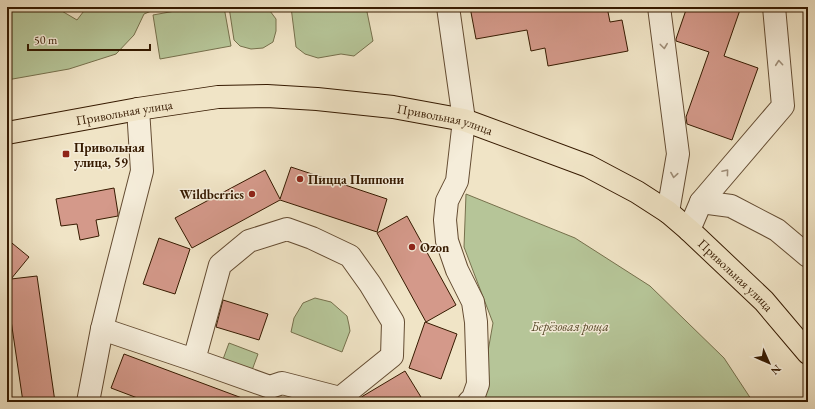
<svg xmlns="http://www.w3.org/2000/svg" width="815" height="409" font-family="'EB Garamond',serif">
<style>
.green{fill:#b6c598;stroke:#76704c}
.building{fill:#d4998a;stroke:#361a00}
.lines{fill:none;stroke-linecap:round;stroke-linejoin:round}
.minor-casing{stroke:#644c32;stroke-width:24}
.major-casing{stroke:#361a00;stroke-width:24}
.minor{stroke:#f5edda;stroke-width:22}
.major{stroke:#f0e4c6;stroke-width:22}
.oneway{stroke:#9f8e78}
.poi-dot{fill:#8f2418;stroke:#f5edda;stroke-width:1.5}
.labels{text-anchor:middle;stroke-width:3;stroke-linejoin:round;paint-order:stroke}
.street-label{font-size:13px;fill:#361a00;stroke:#f5edda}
.poi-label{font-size:13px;font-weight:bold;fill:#361a00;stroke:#f5edda;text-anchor:start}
.park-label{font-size:13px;font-style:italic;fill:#5c4d2e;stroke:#f5edda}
</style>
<rect width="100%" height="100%" fill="#f0e4c6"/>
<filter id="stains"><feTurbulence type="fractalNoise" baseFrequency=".005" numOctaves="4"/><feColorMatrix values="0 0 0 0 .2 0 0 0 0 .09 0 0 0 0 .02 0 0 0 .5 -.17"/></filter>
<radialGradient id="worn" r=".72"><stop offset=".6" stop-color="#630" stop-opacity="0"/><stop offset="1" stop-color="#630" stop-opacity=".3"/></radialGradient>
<g class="green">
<polygon points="7,7 55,7 77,20 87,7 161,7 144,14 134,35 116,54 69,69 7,80"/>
<polygon points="197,7 224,7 231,46 160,59 153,15"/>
<polygon points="229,7 267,7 276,19 276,31 273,42 263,48 251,49 240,46 234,40"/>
<polygon points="291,7 366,7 373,41 354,56 341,54 318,58 305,54 296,47"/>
<polygon points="466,194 575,238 650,286 724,358 753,402 476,402 482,385 493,323 464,247"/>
<polygon points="315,298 331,302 347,316 349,325 350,331 342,352 291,332 294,318 303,303"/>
<polygon points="229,343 258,354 251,373 222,362"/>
</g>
<g class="building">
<polygon points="470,7 607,7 610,22 622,20 628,51 548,66 545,48 531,51 527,30 476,39"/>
<polygon points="687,7 741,7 724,56 758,68 732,140 687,124 686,117 709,52 676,41 676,39"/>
<polygon points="291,167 387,199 377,232 280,200 192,248 175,218 265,170 280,199"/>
<polygon points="114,188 118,213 118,216 96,220 99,236 80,240 77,224 61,226 56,199"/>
<polygon points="407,216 456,305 426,322 377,233"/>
<polygon points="159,238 190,249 175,294 143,284"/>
<polygon points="7,239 29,257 11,279 37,276 55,402 23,402 7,293"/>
<polygon points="223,300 268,314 259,340 216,327"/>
<polygon points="425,322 457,334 441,379 409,368"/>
<polygon points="124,354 250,401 250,402 148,402 111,388"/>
<polygon points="405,371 424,402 355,402 363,396"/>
</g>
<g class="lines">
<g class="minor-casing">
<g id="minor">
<polyline points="448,7 464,120 457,181 447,201 445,220 447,241 457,270 473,302 476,322 478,384 473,398 469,402"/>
<polyline points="659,7 678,154 668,212"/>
<polyline points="701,202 731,206 777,230 808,256"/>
<polyline points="689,230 701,202 783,106 774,7"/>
<polyline points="102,329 194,360 270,387 282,383 340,398 392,356 393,322 370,284 350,256 312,238 287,229 249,241 220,265 194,360"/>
<polyline points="88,402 102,329 113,284 142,171 138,109"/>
</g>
</g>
<g class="major-casing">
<g id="major">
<path id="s1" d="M7 133 138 109 218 97 267 96 317 99 393 107 464 120 588 166 637 192 668 212 689 230 764 301 808 353"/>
</g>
</g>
<use href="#minor" class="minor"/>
<use href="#major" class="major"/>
</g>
<defs><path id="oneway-chevron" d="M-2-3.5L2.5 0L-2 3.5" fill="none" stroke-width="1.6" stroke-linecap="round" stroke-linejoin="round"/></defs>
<g class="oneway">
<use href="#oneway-chevron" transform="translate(664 46) rotate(83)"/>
<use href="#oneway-chevron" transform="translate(779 63) rotate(-95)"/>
<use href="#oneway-chevron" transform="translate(726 172) rotate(-50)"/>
<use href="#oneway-chevron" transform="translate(674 175) rotate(99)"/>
</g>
<g class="poi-dot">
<rect x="62" y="150" width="8" height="8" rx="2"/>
<circle cx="300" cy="179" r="4"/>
<circle cx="252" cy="194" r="4"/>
<circle cx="412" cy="247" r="4"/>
</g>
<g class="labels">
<g class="street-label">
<text dy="5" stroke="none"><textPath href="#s1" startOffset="119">Привольная улица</textPath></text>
<text dy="5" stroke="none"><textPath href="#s1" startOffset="443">Привольная улица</textPath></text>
<text dy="5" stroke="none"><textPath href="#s1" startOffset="779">Привольная улица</textPath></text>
</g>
<g class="poi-label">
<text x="74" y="152">Привольная<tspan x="74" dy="15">улица, 59</tspan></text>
<text x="308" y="184">Пицца Пиппони</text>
<text x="244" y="199" text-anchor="end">Wildberries</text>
<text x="420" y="252">Ozon</text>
</g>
<g class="park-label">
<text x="570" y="331">Берёзовая роща</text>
</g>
</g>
<rect width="815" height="409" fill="none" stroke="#f0e4c6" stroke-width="24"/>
<rect x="8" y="8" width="799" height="393" fill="none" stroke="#361a00" stroke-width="2"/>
<rect x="12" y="12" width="791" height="385" fill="none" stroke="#361a00"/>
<g transform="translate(769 363) rotate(135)" stroke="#f5edda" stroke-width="3" paint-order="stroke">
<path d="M0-3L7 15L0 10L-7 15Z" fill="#361a00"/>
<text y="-6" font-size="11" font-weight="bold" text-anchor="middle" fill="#361a00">N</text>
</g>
<path d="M28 44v6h122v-6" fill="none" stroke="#361a00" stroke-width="2"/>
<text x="34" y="44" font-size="12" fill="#361a00" stroke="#f5edda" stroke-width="3" paint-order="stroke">50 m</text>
<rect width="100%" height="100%" filter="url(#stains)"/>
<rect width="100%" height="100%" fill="url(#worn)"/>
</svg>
